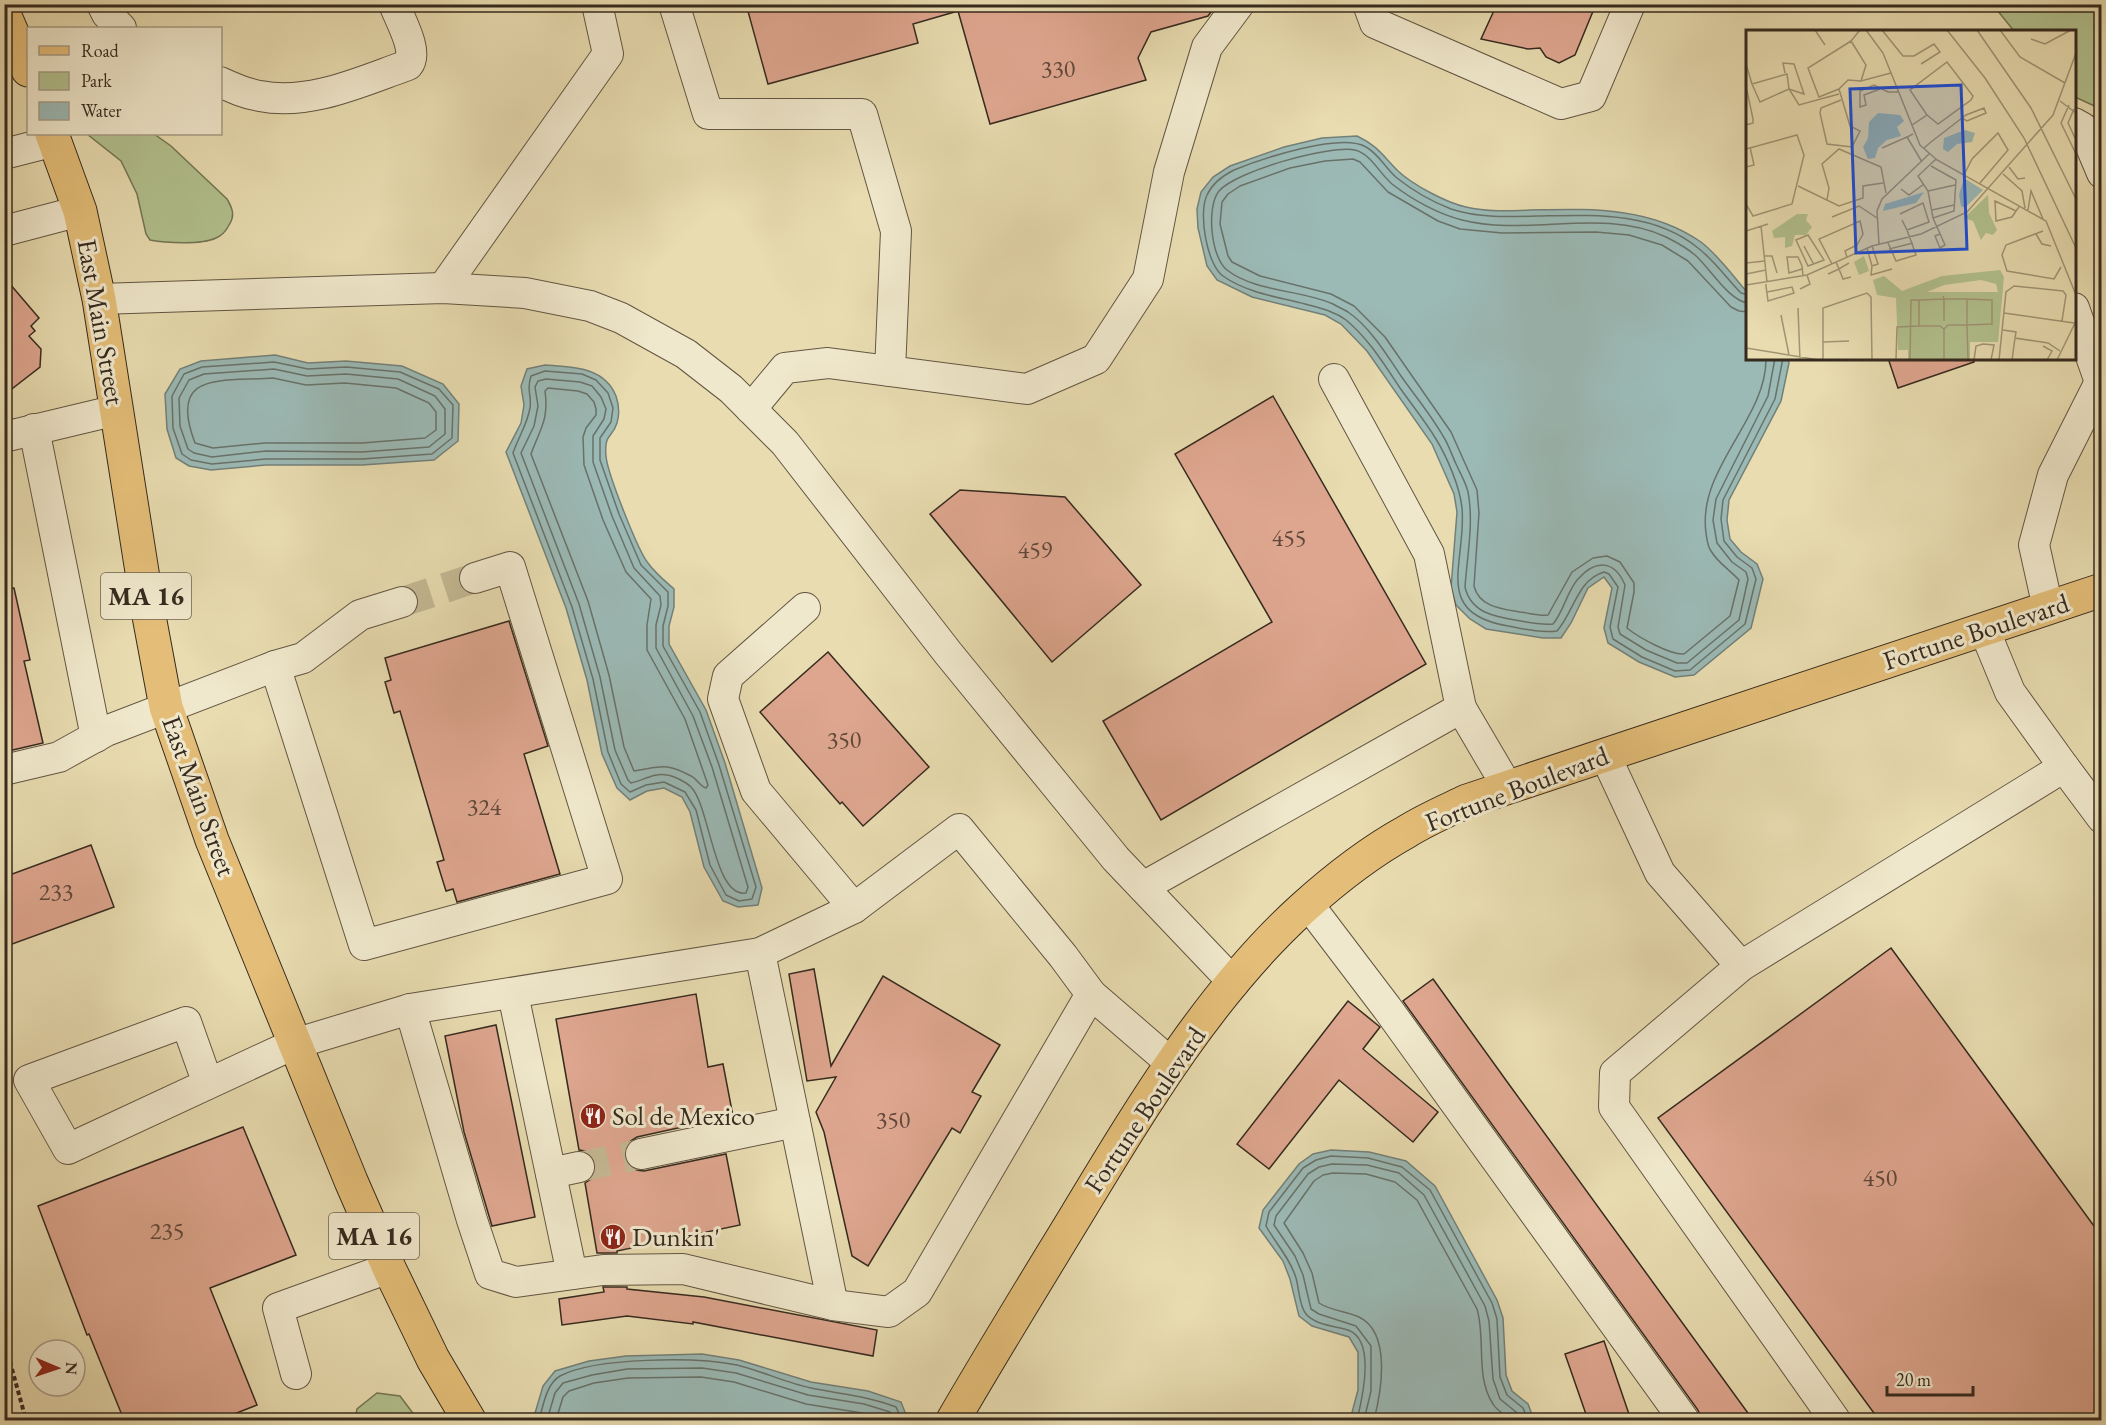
<svg xmlns="http://www.w3.org/2000/svg" width="2106" height="1425" font-family="'EB Garamond',serif">
<style>
.green{fill:#b2c18e;stroke:#747656;stroke-width:1.5}
.water{fill:#9bb9b5;stroke:#738079;stroke-width:1.5}
.lines{fill:none;stroke-linecap:round;stroke-linejoin:round}
.shore{stroke:#68726a;stroke-width:1.5}
.building{fill:#dea68f;stroke:#362a1f;stroke-width:1.5}
.minor-tunnel{stroke:#c4b893;stroke-width:30;stroke-dasharray:30 15;stroke-linecap:butt}
.minor-casing{stroke:#625643;stroke-width:32}
.major-casing{stroke:#362a1f;stroke-width:35}
.path{stroke:#362a1f;stroke-width:4;stroke-dasharray:4.5 3;stroke-linecap:butt}
.minor{stroke:#f0e8cc;stroke-width:30}
.major{stroke:#e4be78;stroke-width:33}
.labels{text-anchor:middle;stroke-width:6;stroke-linejoin:round;paint-order:stroke}
.number-label{font-size:24px;fill:#60493b}
.shield{fill:#f0e8cc;stroke:#6e6353;stroke-width:1.5}
.shield-label{font-size:26px;font-weight:bold;fill:#362a1f}
.street-label{font-size:27px;fill:#362a1f;stroke:#f0e8cc}
.poi-label{font-size:27px;fill:#362a1f;stroke:#f0e8cc;text-anchor:start}
.inset-road{fill:none;stroke:#a19576;stroke-width:1.5}
.view{fill:#1d4ed8;fill-opacity:0.15;stroke:#1d4ed8;stroke-width:3}
.inset-edge{fill:none;stroke:#362a1f;stroke-width:3}
</style>
<rect width="100%" height="100%" fill="#e8dcb0"/>
<filter id="stains"><feTurbulence type="fractalNoise" baseFrequency=".00333" numOctaves="4"/><feColorMatrix values="0 0 0 0 .2 0 0 0 0 .09 0 0 0 0 .02 0 0 0 .5 -.17"/></filter>
<radialGradient id="worn" r=".72"><stop offset=".6" stop-color="#630" stop-opacity="0"/><stop offset="1" stop-color="#630" stop-opacity=".3"/></radialGradient>
<g class="green">
<polygon points="1993,5 2101,5 2101,109 2075,97 2074,32 2014,31"/>
<path d="M87 134H154L171 146 227 199C233 209 235 216 229 225 226 231 221 236 216 238 202 245 165 243 150 240L146 234 137 194 121 161Z"/>
<polygon points="377,1393 400,1396 418,1420 355,1420 357,1409"/>
</g>
<g class="water">
<path d="M1357 136C1378 146 1383 156 1398 171 1413 185 1447 203 1466 207 1487 212 1509 211 1530 210 1590 209 1649 206 1701 242 1717 254 1734 277 1747 292L1748 358 1788 359 1789 363 1781 401 1729 500 1727 520 1730 539 1741 552 1757 564 1763 579 1751 628 1694 675 1675 677 1639 662 1608 643 1604 628 1612 588 1604 577 1588 588 1571 623 1561 638H1543L1486 629 1470 619 1456 605 1451 588 1457 512 1454 494 1432 444 1367 351 1341 324 1325 315 1252 297 1217 280 1207 266 1198 228 1197 209 1201 192 1213 177 1230 166 1284 147 1322 138Z"/>
<polygon points="275,355 308,363 346,361 402,366 443,384 459,404 458,441 434,460 362,465 266,465 211,470 189,466 176,458 167,429 165,394 180,369 201,361"/>
<path d="M545 365C571 367 604 366 616 396 619 405 620 413 617 423 612 439 604 433 606 456 607 472 638 551 648 563 655 573 665 581 674 589V607L669 626V644L706 710 725 763 762 888 758 905 738 907 723 901 704 867 690 812 682 797 664 788 647 791 630 800 617 788 602 754 587 680 566 608 506 452 521 423 524 405 521 386 527 369Z"/>
<polygon points="1331,1150 1369,1152 1406,1161 1435,1186 1497,1300 1503,1318 1506,1375 1512,1391 1528,1404 1534,1420 1350,1420 1358,1390 1358,1352 1349,1337 1312,1326 1299,1316 1290,1279 1283,1261 1259,1228 1263,1210 1299,1164 1313,1154"/>
<polygon points="702,1354 739,1360 811,1382 868,1391 901,1402 908,1420 533,1420 543,1386 555,1371 589,1361 626,1356"/>
</g>
<g class="lines">
<g class="shore">
<path d="M1748 295 1741 293C1727 279 1714 260 1698 248 1653 211 1592 215 1537 216 1508 217 1478 218 1451 209 1433 202 1412 190 1397 178 1386 169 1379 154 1366 147 1341 132 1261 159 1234 170 1224 175 1212 184 1207 195 1198 213 1207 265 1223 276 1247 293 1278 297 1305 304 1319 308 1334 311 1346 320 1368 338 1384 364 1400 388 1412 405 1425 421 1436 439 1447 457 1460 487 1462 508 1467 562 1431 613 1508 626 1524 629 1540 633 1557 631 1574 612 1577 580 1604 572L1609 574 1618 587 1610 627 1613 639 1642 657 1675 671 1690 670 1745 624 1756 579 1752 568 1737 557 1724 541 1721 519 1723 500 1775 399 1783 358"/>
<path d="M1748 303C1729 301 1709 267 1695 255 1687 248 1676 242 1666 237 1602 207 1528 237 1462 220 1438 214 1411 199 1392 184 1380 174 1371 154 1355 150 1329 145 1236 171 1219 191 1206 207 1211 258 1227 270 1255 292 1302 290 1333 304 1338 307 1343 309 1348 312 1369 326 1387 355 1401 376 1415 396 1431 415 1443 436 1449 445 1452 456 1457 466 1461 475 1466 483 1468 492 1474 522 1467 557 1465 587 1471 614 1497 617 1521 621 1531 623 1542 625 1553 624 1564 611 1567 591 1578 579 1595 560 1614 559 1625 585L1618 627 1620 634 1646 650 1677 663H1687L1739 620 1748 579 1746 572 1732 562 1717 543 1713 520 1716 499 1768 396 1775 358"/>
<path d="M1748 312 1739 311 1731 307 1688 261 1662 245 1629 235 1596 232 1502 233 1460 229 1438 221 1388 192 1360 162 1353 159 1325 161 1290 168 1240 186 1228 194 1222 202 1220 224 1228 256 1232 262 1260 276 1331 294 1354 306 1385 337 1451 432 1477 490 1479 513 1474 586C1479 607 1502 609 1520 612 1529 613 1539 616 1548 615L1572 572 1593 558 1607 556 1620 562 1634 583V592L1627 628C1638 637 1670 655 1684 654L1730 616 1739 580C1730 570 1718 563 1711 551 1707 545 1707 539 1706 533 1697 468 1767 419 1766 358"/>
<polygon points="274,362 308,369 346,367 400,372 439,389 453,405 452,438 432,454 362,459 266,459 212,464 191,460 182,454 173,428 172,396 184,374 202,367"/>
<polygon points="274,369 307,376 346,374 398,379 435,396 445,409 445,434 429,447 362,452 266,451 212,457 194,453 188,449 180,426 179,398 189,380 204,374"/>
<path d="M545 371 582 374 596 380 608 393 613 408 611 422 600 438V460L619 514 641 565 668 592V606L663 626V646L700 712 719 765 756 887 752 899 739 901 726 895 710 865 696 810 685 792 664 782 646 785 630 792 621 784 608 752 593 679 572 607 513 453C518 438 527 425 530 408 532 395 526 390 531 376Z"/>
<path d="M273 378 306 385 345 383 396 388 429 403 436 412V430L425 438 362 443H265L213 448 195 443C167 370 222 382 273 378Z"/>
<path d="M546 379 580 382 592 386 601 397 606 409 604 419 593 436V462L612 516 634 568 660 596 661 605 656 625V648L693 716 712 767 748 887 746 893C714 898 710 806 691 787 686 782 674 776 667 775 655 772 642 781 631 783L628 780 615 750 600 677 579 604 521 453 534 426 538 406 535 387 538 381Z"/>
<path d="M548 388 578 391 587 394 594 402 596 409V415L586 428 583 437 584 465 603 520 626 572 651 599 647 625V650L685 719 708 785 706 788C700 786 697 779 691 776 665 762 661 767 634 771L624 747 609 675 588 601 531 454C540 429 549 420 545 391Z"/>
<path d="M539 1420C543 1407 546 1384 560 1376 596 1357 697 1357 737 1365 762 1371 786 1383 811 1388 840 1394 868 1396 896 1407L902 1420"/>
<polyline points="547,1420 555,1393 563,1383 592,1375 627,1369 702,1368 736,1373 808,1395 864,1404 890,1412 894,1420"/>
<polyline points="556,1420 563,1397 569,1391 594,1383 628,1378 701,1377 734,1382 806,1404 862,1413 884,1420"/>
<path d="M1357 1420C1362 1400 1376 1340 1348 1330 1335 1326 1315 1325 1306 1314 1299 1306 1299 1288 1296 1278 1290 1258 1276 1244 1266 1226L1269 1212 1303 1168 1316 1160 1331 1156 1368 1158 1402 1167 1430 1190 1492 1303 1497 1319 1500 1377 1507 1395 1523 1408 1528 1420"/>
<polyline points="1364,1420 1371,1391 1371,1346 1356,1326 1319,1314 1311,1309 1303,1275 1295,1256 1274,1225 1276,1216 1308,1174 1319,1167 1332,1164 1367,1165 1399,1173 1424,1195 1485,1306 1489,1321 1493,1379 1500,1399 1516,1412 1520,1420"/>
<path d="M1374 1420C1381 1393 1392 1333 1359 1317 1347 1311 1331 1311 1319 1303L1312 1273 1303 1253 1284 1223 1314 1181 1323 1175 1333 1173 1366 1174 1395 1182 1417 1200 1477 1309C1486 1339 1475 1377 1493 1404 1497 1411 1505 1414 1510 1420"/>
</g>
</g>
<g class="building">
<polygon points="746,4 1217,4 1208,16 1151,32 1138,58 1146,80 990,124 958,11 913,24 918,43 768,84"/>
<polygon points="1497,4 1596,4 1575,55 1559,63 1546,57 1540,48 1528,49 1481,39"/>
<polygon points="4,277 39,318 31,326 35,331 29,336 41,349 40,367 4,395"/>
<polygon points="1888,358 1973,358 1974,362 1898,388"/>
<polygon points="1273,396 1426,664 1161,820 1103,721 1272,622 1175,454"/>
<polygon points="960,490 1065,497 1141,585 1052,662 930,514"/>
<polygon points="14,588 30,660 24,661 43,743 4,752 4,589"/>
<polygon points="509,621 548,746 524,754 560,874 457,902 453,889 446,891 437,862 444,860 400,711 394,713 385,682 391,680 385,658"/>
<polygon points="828,652 929,767 863,826 842,802 840,804 760,712"/>
<polygon points="91,845 114,907 4,947 4,877"/>
<polygon points="1891,948 2102,1237 2102,1420 1879,1420 1658,1118"/>
<polygon points="814,969 831,1066 883,976 1000,1045 972,1092 981,1096 960,1133 952,1128 868,1266 852,1256 824,1132 816,1112 836,1077 807,1081 789,974"/>
<polygon points="1433,979 1508,1083 1753,1420 1702,1420 1698,1410 1403,1001"/>
<polygon points="696,994 708,1067 723,1064 733,1116 637,1137 629,1142 625,1148 624,1157 629,1166 636,1170 644,1171 726,1154 740,1225 617,1251 617,1253 597,1253 585,1183 591,1179 595,1173 596,1164 591,1155 585,1151 579,1150 556,1019"/>
<polygon points="1348,1001 1380,1027 1363,1049 1438,1112 1413,1142 1339,1080 1269,1169 1237,1144"/>
<polygon points="496,1025 535,1217 492,1226 464,1132 445,1036"/>
<polygon points="243,1127 296,1255 210,1288 257,1405 219,1420 124,1420 89,1334 87,1335 38,1206"/>
<polygon points="603,1287 627,1287 627,1289 704,1297 877,1330 873,1356 693,1322 693,1324 627,1316 562,1325 559,1299 604,1292"/>
<polygon points="1604,1341 1631,1420 1588,1420 1565,1354"/>
</g>
<g class="lines">
<g class="minor-tunnel">
<polyline points="402,602 475,578"/>
<polyline points="579,1167 641,1154"/>
</g>
<g class="minor-casing">
<g id="minor">
<polyline points="102,4 107,14 121,28"/>
<polyline points="674,4 708,114 862,114 896,231 890,371"/>
<polyline points="1368,4 1375,23 1561,104 1591,96 1630,4"/>
<path d="M220 82C233 88 246 94 260 96 310 106 362 81 408 65 419 52 400 20 394 4"/>
<polyline points="2074,123 2083,128 2102,173"/>
<polyline points="4,154 55,141"/>
<polyline points="4,231 80,211"/>
<polyline points="443,288 608,54 597,4"/>
<polyline points="99,299 443,288 525,293 590,306 621,318 686,354 731,389 785,443 948,653 1116,859 1234,983"/>
<polyline points="2074,308 2100,382"/>
<polyline points="1334,379 1429,554 1461,708"/>
<polyline points="751,409 785,368 828,363 1027,389 1096,359 1148,279 1169,172 1207,47 1239,4"/>
<polyline points="34,429 96,737"/>
<polyline points="4,437 117,410"/>
<polyline points="402,602 360,615 303,658 275,666 364,945 607,879 510,567 475,578"/>
<polyline points="805,608 728,676 723,699 756,791 854,908"/>
<polyline points="2048,608 2034,545 2053,475 2102,378"/>
<polyline points="1984,629 2010,692 2064,767"/>
<polyline points="1605,755 1660,873 1741,966"/>
<polyline points="4,770 59,757 106,731 275,666"/>
<polyline points="1143,887 1461,708 1508,788"/>
<polyline points="1308,904 1387,1008 1684,1420"/>
<polyline points="760,953 833,1305"/>
<polyline points="513,994 572,1274"/>
<polyline points="410,1009 472,1220 490,1274 516,1282 603,1270 683,1269 833,1305 889,1312 917,1292 1091,994"/>
<polyline points="208,1084 186,1022 29,1080 68,1149 294,1044 410,1009 760,953 854,908 959,829 1063,956 1091,994 1172,1064"/>
<polyline points="641,1154 795,1122"/>
<polyline points="551,1173 579,1167"/>
<polyline points="296,1374 278,1308 389,1268"/>
<polyline points="1835,1420 1614,1107 1615,1073 1741,966 2064,767 2102,818"/>
</g>
</g>
<g class="major-casing">
<g id="major">
<polyline points="4,14 28,70"/>
<polyline points="52,134 80,211 99,299 149,616 166,707 212,840 351,1181 389,1268 433,1359 469,1420"/>
<path d="M953 1420C993 1351 1035 1283 1077 1214 1141 1108 1211 991 1303 908 1334 880 1370 852 1406 832 1425 820 1446 811 1467 801L2102 590"/>
</g>
</g>
<polyline class="path" points="4,1340 26,1420"/>
<use href="#minor" class="minor"/>
<use href="#major" class="major"/>
</g>
<defs>
<g id="restaurant-disc" transform="scale(1.35)"><circle r="9.5" fill="#8f2418" stroke="#f0e8cc"/><path d="M-5-6h1v4h1v-4h1v4h1v-4h1v5L-1.5 .5V6h-2V.5L-5-1ZM5-6V6H3V1.5H1.5Q1.5-4 5-6Z" fill="#fff"/></g>
</defs>
<g fill-rule="evenodd">
<use href="#restaurant-disc" x="593" y="1116"/>
<use href="#restaurant-disc" x="613" y="1237"/>
</g>
<g class="labels">
<g class="number-label">
<text x="1058" y="77">330</text>
<text x="1289" y="546">455</text>
<text x="1035" y="558">459</text>
<text x="844" y="748">350</text>
<text x="484" y="815">324</text>
<text x="56" y="900">233</text>
<text x="893" y="1128">350</text>
<text x="1880" y="1186">450</text>
<text x="167" y="1239">235</text>
</g>
<g class="shield">
<rect x="101" y="573" width="90" height="46" rx="4.5"/>
<rect x="329" y="1213" width="90" height="46" rx="4.5"/>
</g>
<g class="shield-label">
<text x="146" y="605">MA 16</text>
<text x="374" y="1245">MA 16</text>
</g>
<g class="street-label">
<text transform="translate(101 322) rotate(80)" y="9">East Main Street</text>
<text transform="translate(1976 632) rotate(-18)" y="9">Fortune Boulevard</text>
<text transform="translate(1517 789) rotate(-21)" y="9">Fortune Boulevard</text>
<text transform="translate(199 796) rotate(70)" y="9">East Main Street</text>
<text transform="translate(1145 1110) rotate(-56)" y="9">Fortune Boulevard</text>
</g>
<g class="poi-label">
<text x="612" y="1125">Sol de Mexico</text>
<text x="632" y="1246">Dunkin'</text>
</g>
</g>
<g transform="translate(1746 30)">
<rect width="330" height="330" fill="#e8dcb0"/>
<path d="M242 165 243 183 251 200 247 205 240 203 235 210 227 191 218 188ZM51 184H62L60 190 66 197 60 205H49L46 216 39 218V207L28 208 26 201ZM118 226 123 241 113 245 108 232ZM254 240 258 247 252 312H224V330H162V320H152L150 268 131 265 127 250 138 246 156 261 196 246ZM235 250 250 254 252 262H181L198 255Z" fill="#b2c18e" fill-rule="evenodd"/>
<path d="M132 83 154 85 158 91 151 97 155 106 141 110 132 118 129 128 122 129 117 117 122 108 123 92ZM219 100 229 103 226 112 211 114 202 122 197 119 198 108ZM218 148 237 160 219 178 215 176 213 165ZM178 162 170 173 137 181 139 174Z" fill="#9bb9b5"/>
<path class="inset-road" d="M69 0 79 15M114 0 105 11 120 35 115 51 145 43M120 0 137 23 174 115 191 130 300 191 330 265M136 0 157 26H168L188 14 194 22 175 34M201 0 239 48 278 108 330 218M231 0 285 78 330 169M254 0 274 27 319 53M285 9 299 14 325 0M0 34 6 54 41 44 43 59 53 75 93 64M6 54 14 72 43 59 58 64 48 34 37 33 39 43M0 56 7 89V93L0 95M93 59 73 67 62 38 105 11M134 59 118 65 120 75 114 77V61L128 55 142 62H152M95 70 75 78 74 83 81 114 106 117 114 101 104 96 93 59 102 50 115 51M314 71 330 83M323 75 315 93 330 124M328 79 322 93 330 110M166 95 181 85 164 60 201 32 227 66 225 70 192 94 181 85M167 104 161 107 176 132M136 118 161 107M178 118 185 112 216 88 220 85 238 78 240 83 221 91 216 88M0 119 51 105 58 125 46 174 7 186 0 174M190 129 172 146 182 161 187 188 199 215 194 218 189 206 194 204M185 136 210 150 208 181 187 188M0 137 8 135 4 117M263 137 272 149 279 148M257 144 276 161 279 178M218 145 226 129 252 103 262 120 234 153M52 156 93 176 117 168V156L137 153M155 159 163 165 178 154M182 161 209 155M81 170 83 158 76 134 93 119 135 137 140 163M186 180 208 175M282 180 285 161 297 189M270 181 266 187 250 191 249 171 270 181 273 177M154 184 177 173 183 192 161 200 156 190M86 187 113 176 131 188M15 196 21 252M0 201 22 194M297 201 260 215 256 225 261 241 308 249 315 237M290 204 296 214 305 216M62 205 78 230 62 236 50 210ZM142 213 150 231 170 225 161 200M133 214 131 181 136 169 183 124M58 216 67 233M121 218 126 236 132 234 126 216M143 219 167 213M18 226H26L31 243M90 232 93 239 103 233M0 233 19 231M86 234 73 209 114 191 117 204 111 215 99 221 101 227M126 236 125 245 146 239M56 239 43 243 41 227H52L56 236 57 246M0 244 20 240M82 244 93 239 97 249 105 247M20 254V256L22 271 48 263 46 257 21 262M0 255 61 245 126 216 175 204 221 182 307 85 330 23M54 259 64 254 61 245M197 266 198 269H221V295L246 294V270L221 269M173 270 198 269V291M52 278 54 330M258 283 328 293M35 285 43 325M198 299V330M257 300 270 302 269 308 302 313 314 321M77 312 103 311M297 316 306 321 301 330M0 318 73 330M77 330V278L121 263 125 267 126 330M150 330 151 297 173 296M164 330 165 270H173V296H194L198 299 202 295H221L222 330M228 330 230 316 237 314 248 315 245 330M253 330 260 262 268 256 317 261 320 265 316 291M266 330 269 308M311 330 330 291"/>
<path class="view" d="M215 55 221 219 110 223 104 59Z"/>
<rect width="330" height="330" class="inset-edge"/>
</g>
<rect width="2106" height="1425" fill="none" stroke="#e8dcb0" stroke-width="24"/>
<rect x="6" y="6" width="2094" height="1413" fill="none" stroke="#362a1f" stroke-width="3"/>
<rect x="12" y="12" width="2082" height="1401" fill="none" stroke="#362a1f" stroke-width="1.5"/>
<rect x="27" y="27" width="195" height="108" fill="#f0e8cc" stroke="#a69c87" stroke-width="1.5"/>
<rect x="39" y="46" width="30" height="9" fill="#e4be78" stroke="#a69c87" stroke-width="1.5"/>
<text x="81" y="57" font-size="18" fill="#362a1f">Road</text>
<rect x="39" y="72" width="30" height="18" fill="#b2c18e" stroke="#a69c87" stroke-width="1.5"/>
<text x="81" y="87" font-size="18" fill="#362a1f">Park</text>
<rect x="39" y="102" width="30" height="18" fill="#9bb9b5" stroke="#a69c87" stroke-width="1.5"/>
<text x="81" y="117" font-size="18" fill="#362a1f">Water</text>
<g transform="translate(57 1368) rotate(92)"><circle r="28" fill="#f0e8cc" stroke="#a69c87" stroke-width="1.5"/>
<path d="M0-4.5L10 22L0 15L-10 22Z" fill="#8f2418"/>
<text y="-9" font-size="16" font-weight="bold" text-anchor="middle" fill="#362a1f">N</text>
</g>
<path d="M1887 1386v9h86v-9" fill="none" stroke="#362a1f" stroke-width="3"/>
<text x="1896" y="1386" font-size="18" fill="#362a1f" stroke="#f0e8cc" stroke-width="4.5" paint-order="stroke">20 m</text>
<rect width="100%" height="100%" filter="url(#stains)"/>
<rect width="100%" height="100%" fill="url(#worn)"/>
</svg>
